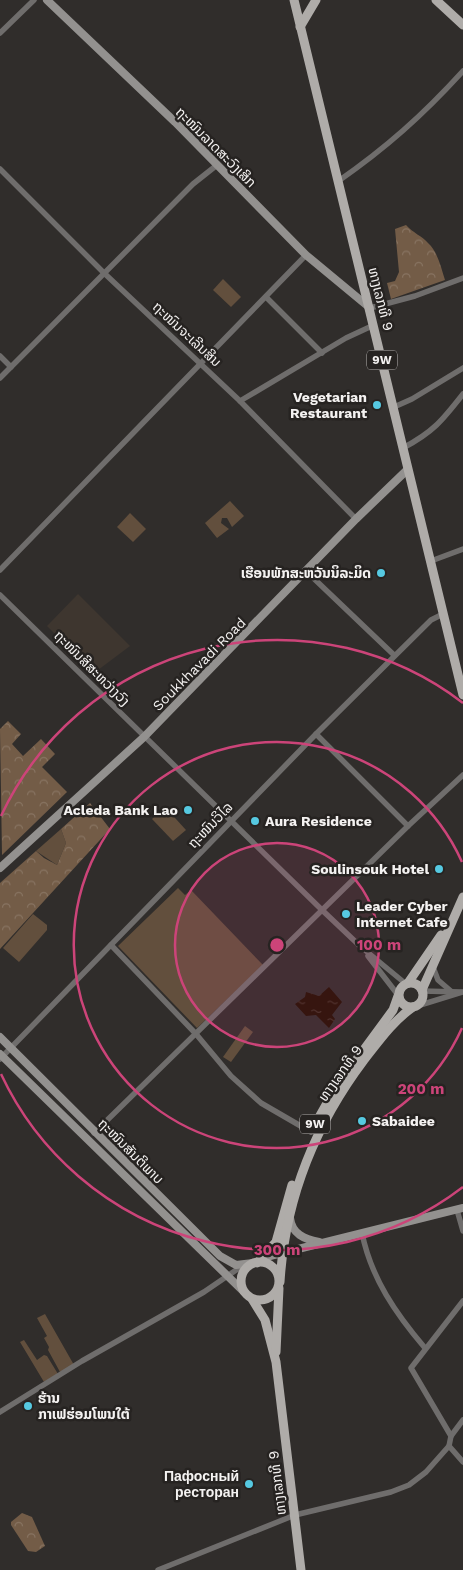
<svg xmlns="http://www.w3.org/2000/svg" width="463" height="1570" font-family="'Work Sans','Noto Sans Lao',sans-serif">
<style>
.built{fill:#3e362f}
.green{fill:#624f3d}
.forest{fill:url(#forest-crowns)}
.water{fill:url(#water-ripples)}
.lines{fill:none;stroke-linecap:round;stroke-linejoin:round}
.street{stroke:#6f6d6c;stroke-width:5.5}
.secondary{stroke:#93918f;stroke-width:8}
.primary{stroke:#afaca9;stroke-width:9}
.ring{fill:none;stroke:#cc4479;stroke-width:2.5}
.poi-dot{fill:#56c9e1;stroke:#262321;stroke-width:2}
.labels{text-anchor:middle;stroke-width:5;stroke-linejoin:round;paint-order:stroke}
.shield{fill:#262321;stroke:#b6b4b3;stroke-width:1}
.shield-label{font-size:12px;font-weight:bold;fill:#f4f2f1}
.street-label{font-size:14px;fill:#f4f2f1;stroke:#262321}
.poi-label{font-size:14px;font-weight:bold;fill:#f4f2f1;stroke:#262321;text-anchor:end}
.centre{fill:#cc4479;stroke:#262321;stroke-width:2.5}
.ring-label{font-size:15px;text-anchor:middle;font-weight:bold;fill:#cc4479;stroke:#262321;stroke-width:5;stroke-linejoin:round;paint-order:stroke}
</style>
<defs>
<pattern id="forest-crowns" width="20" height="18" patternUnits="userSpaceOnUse" patternTransform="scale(1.25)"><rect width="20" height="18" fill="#735c47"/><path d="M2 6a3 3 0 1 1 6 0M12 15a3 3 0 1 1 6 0" fill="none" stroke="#887462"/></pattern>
<pattern id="water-ripples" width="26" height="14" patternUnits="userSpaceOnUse" patternTransform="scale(1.25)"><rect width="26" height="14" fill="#210f00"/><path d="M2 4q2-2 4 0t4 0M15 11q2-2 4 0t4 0" fill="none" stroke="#423226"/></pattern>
</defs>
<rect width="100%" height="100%" fill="#302d2b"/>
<polygon class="built" points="78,594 130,646 94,673 47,626"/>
<g class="green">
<polygon points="223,279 241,297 231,307 213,290"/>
<polygon points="230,501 244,516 232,527 227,518 222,518 221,523 229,529 217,538 205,523"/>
<polygon points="130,513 146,529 133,542 117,527"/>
<polygon points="165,807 186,830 173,841 152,819"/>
<polygon points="61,829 66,843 57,865 36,851"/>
<polygon points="178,888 185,895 191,890 263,965 197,1028 118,946"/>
<polygon points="33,914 47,925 47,930 19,962 3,948"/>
<polygon points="245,1026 253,1032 231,1062 223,1057"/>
<polygon points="45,1314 74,1365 60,1372 48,1350 49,1347 44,1338 47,1336 37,1318"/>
<polygon points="24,1340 37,1360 44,1355 47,1356 58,1374 44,1382 20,1342"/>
</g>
<g class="forest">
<path d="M406 225C413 233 422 236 428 243 438 252 441 268 445 280L391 299 387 283 395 281 399 272 395 229Z"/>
<polygon points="8,721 21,734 12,744 23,756 41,739 55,754 42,767 67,792 2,855 0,729"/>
<polygon points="90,803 110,829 0,949 0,883 36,851 44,858 57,865 66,843 61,829"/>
<polygon points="22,1513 32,1517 45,1546 36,1552 28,1551 11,1525 11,1522"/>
</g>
<polygon class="water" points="329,987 342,1002 332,1015 335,1019 329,1028 316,1015 306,1016 295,1004 305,997 306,992 319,996"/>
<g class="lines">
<g class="street">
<polyline points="0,33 34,0"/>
<polyline points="0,169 104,273 240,401 356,519"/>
<path d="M337 182C386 148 423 115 463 71"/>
<polyline points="266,297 322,353"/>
<polyline points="370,308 415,296 463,278"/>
<polyline points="0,356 11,367"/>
<polyline points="0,378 193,184 217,165"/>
<polyline points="240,401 346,338 374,325"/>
<polyline points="394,407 412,399 463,368"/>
<path d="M403 448C433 432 442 421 463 394"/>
<polyline points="431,561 463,549"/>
<polyline points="0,570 306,255"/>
<polyline points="307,572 394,655"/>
<polyline points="0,595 322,910 360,946 406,984"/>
<polyline points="316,734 408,826"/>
<polyline points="111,945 196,1034 231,1076 261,1103 311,1132"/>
<polyline points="368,956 398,995"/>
<polyline points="433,967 438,980 452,992"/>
<polyline points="422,991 461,992"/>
<polyline points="417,1006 463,992"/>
<polyline points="0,1059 316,734 431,620 443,614"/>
<polyline points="94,1133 408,826 463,775"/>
<polyline points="457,1210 463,1231"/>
<path d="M362 1233C371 1278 396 1314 425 1348"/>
<polyline points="463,1301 411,1368 451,1436 449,1446 463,1462"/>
<polyline points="0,1412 82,1361 204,1292 242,1266"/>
<polyline points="451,1436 463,1420"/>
<polyline points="158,1570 295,1515 391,1492 409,1485 426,1472 449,1446"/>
</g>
<g class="secondary">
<polyline points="47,0 175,122 306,255 370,308"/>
<polyline points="0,868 144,737 356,519 407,470"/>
<polyline points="0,1037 220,1256 236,1265 253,1263"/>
<polyline points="0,1054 244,1292"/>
<path d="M290 1218C292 1234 304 1239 319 1242"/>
<polyline points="262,1258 463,1208"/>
</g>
<g class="primary">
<polyline points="294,0 463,695"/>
<polyline points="436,0 463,25"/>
<polyline points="300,27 316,0"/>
<circle cx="411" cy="995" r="12"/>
<polyline points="408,983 441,935"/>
<polyline points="422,990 463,897"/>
<polyline points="313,1128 335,1089 393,1010 398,996"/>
<circle cx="260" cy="1281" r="19"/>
<polyline points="257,1263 276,1242 292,1185"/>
<path d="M280 1282C285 1200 315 1125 364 1060 379 1041 393 1021 413 1007"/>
<polyline points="252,1299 265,1320 276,1362 301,1570"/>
<polyline points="276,1352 279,1288"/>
</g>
</g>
<circle cx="277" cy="945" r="102" fill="#cc4479" fill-opacity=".12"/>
<g class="ring">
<circle cx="277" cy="945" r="102"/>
<path d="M462 1028A203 203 0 1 1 462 862"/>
<path d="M463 1187A305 305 0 0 1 1 1074M1 816A305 305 0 0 1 463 703"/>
</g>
<g class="poi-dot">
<circle cx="377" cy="405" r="5"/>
<circle cx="381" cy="573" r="5"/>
<circle cx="188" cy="810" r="5"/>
<circle cx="255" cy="821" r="5"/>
<circle cx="439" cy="869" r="5"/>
<circle cx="346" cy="914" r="5"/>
<circle cx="362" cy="1121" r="5"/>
<circle cx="28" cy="1406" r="5"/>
<circle cx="249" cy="1484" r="5"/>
</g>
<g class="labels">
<g class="shield">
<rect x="367" y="350.5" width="30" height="19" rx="4"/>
<rect x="300" y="1114.5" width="30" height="19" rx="4"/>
</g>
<g class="shield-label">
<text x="382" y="364">9W</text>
<text x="315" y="1128">9W</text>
</g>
<g class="street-label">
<text transform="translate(216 147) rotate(45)" y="5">ຖະໜົນລາດສະວົງເສິກ</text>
<text transform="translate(381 299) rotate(76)" y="5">ທາງເລກທີ 9</text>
<text transform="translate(187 334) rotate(43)" y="5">ຖະໜົນຈະເລີນສິນ</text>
<text transform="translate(199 664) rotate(-45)" y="5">Soukkhavadi Road</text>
<text transform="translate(92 668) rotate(45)" y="5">ຖະໜົນສີສະຫວ່າງວົງ</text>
<text transform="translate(210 825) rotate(-46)" y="5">ຖະໜົນວິໄລ</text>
<text transform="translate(340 1073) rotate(-55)" y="5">ທາງເລກທີ 9</text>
<text transform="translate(131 1151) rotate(45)" y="5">ຖະໜົນສັນຕິພາບ</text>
<text transform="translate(277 1483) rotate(-97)" y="5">ທາງເລກທີ 9</text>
</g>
<g class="poi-label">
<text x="367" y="402">Vegetarian<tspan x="367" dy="16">Restaurant</tspan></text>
<text x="371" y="578">ເຮືອນພັກສະຫວັນນິລະມິດ</text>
<text x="178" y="815">Acleda Bank Lao</text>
<text x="265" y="826" text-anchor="start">Aura Residence</text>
<text x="429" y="874">Soulinsouk Hotel</text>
<text x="356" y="911" text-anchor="start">Leader Cyber<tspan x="356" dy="16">Internet Cafe</tspan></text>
<text x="372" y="1126" text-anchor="start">Sabaidee</text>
<text x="38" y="1403" text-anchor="start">ຮ້ານ<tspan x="38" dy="16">ກາເຟຮ່ອມໂພນໃຕ້</tspan></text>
<text x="239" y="1481">Пафосный<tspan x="239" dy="16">ресторан</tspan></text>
</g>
</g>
<circle cx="277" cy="945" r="8" class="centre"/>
<g class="ring-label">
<text x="379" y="950">100 m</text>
<text x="421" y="1094">200 m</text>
<text x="277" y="1255">300 m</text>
</g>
</svg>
